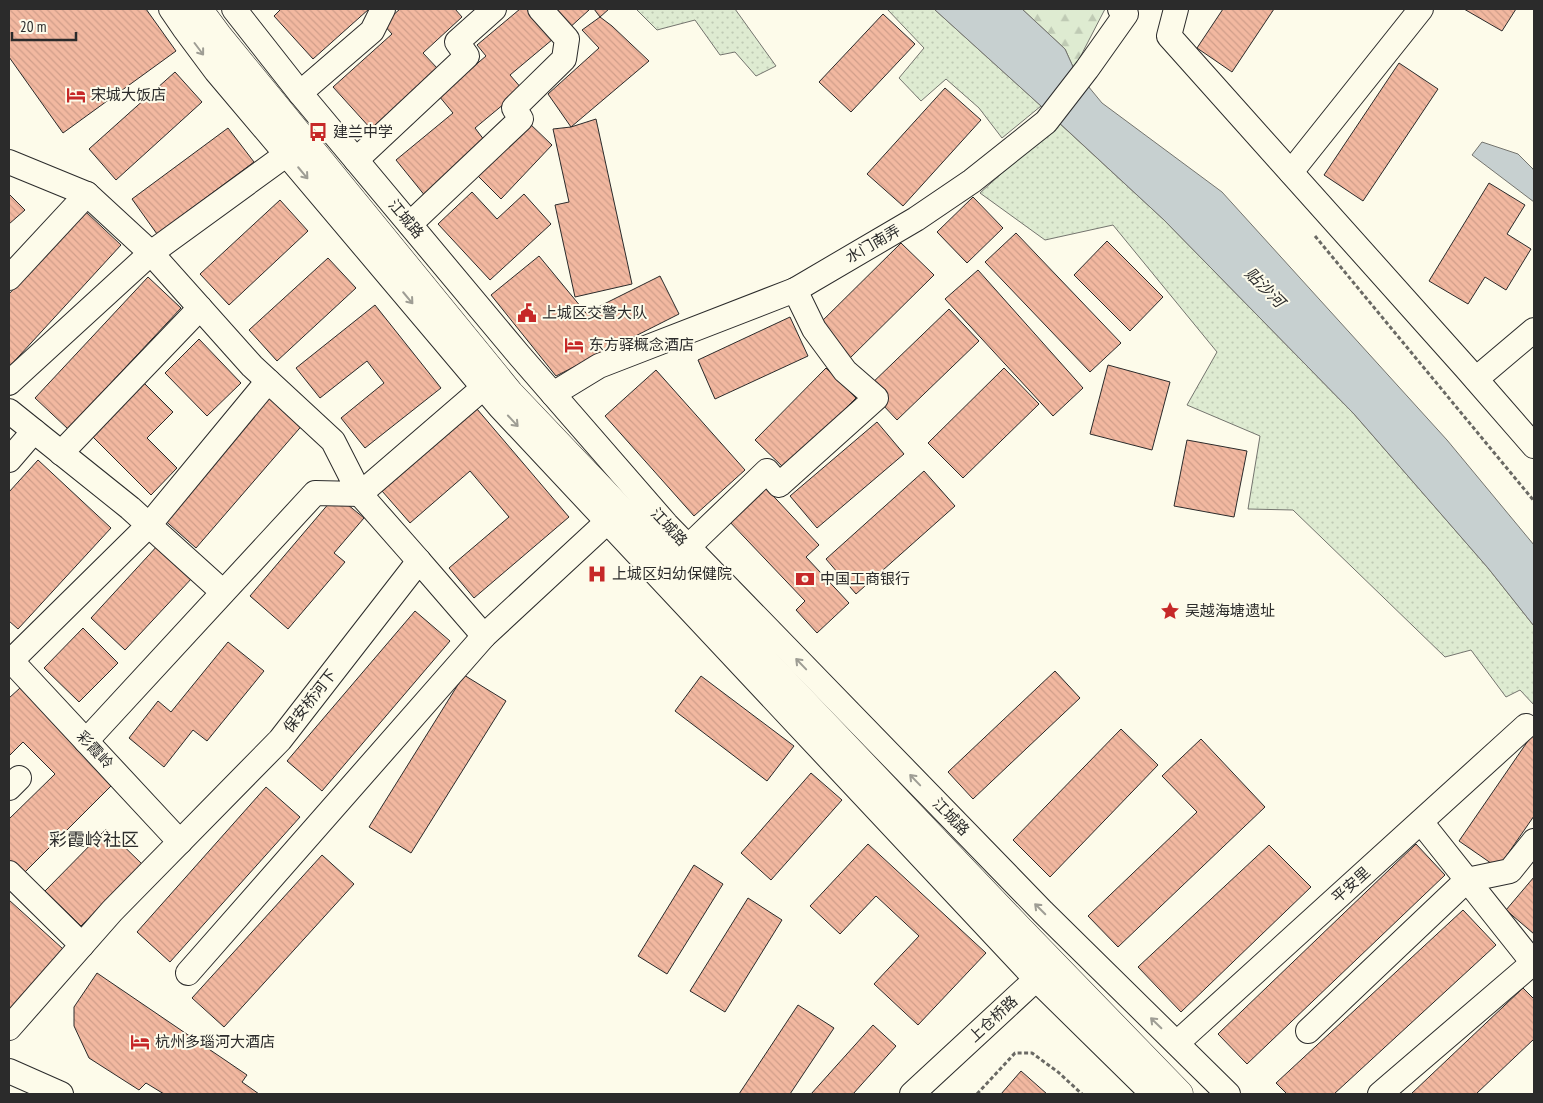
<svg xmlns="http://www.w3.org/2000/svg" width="1543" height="1103" font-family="'PT Sans Narrow','Noto Sans SC',sans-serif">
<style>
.forest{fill:url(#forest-firs);stroke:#74746e}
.park{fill:url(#park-dots);stroke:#74746e}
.water{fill:#c7d0d0;stroke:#74746e}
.building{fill:url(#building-back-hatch);stroke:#2b2b2b}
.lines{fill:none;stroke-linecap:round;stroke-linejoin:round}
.minor-casing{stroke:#2b2b2b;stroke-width:26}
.major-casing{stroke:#2b2b2b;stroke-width:29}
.path{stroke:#6a6964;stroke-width:3;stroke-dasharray:4 2.5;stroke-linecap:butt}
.minor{stroke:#fdfbea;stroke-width:24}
.major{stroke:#fdfbea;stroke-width:28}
.oneway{stroke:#9e9d94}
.labels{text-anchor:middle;stroke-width:4;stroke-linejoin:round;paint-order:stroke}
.poi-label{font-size:15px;fill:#2b2b2b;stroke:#fdfbea;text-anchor:start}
.street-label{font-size:15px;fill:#2b2b2b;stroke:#fdfbea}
.water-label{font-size:16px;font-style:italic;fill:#2b2b2b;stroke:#fdfbea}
.quarter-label{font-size:18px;fill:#2b2b2b;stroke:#fdfbea}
</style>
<defs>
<pattern id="forest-firs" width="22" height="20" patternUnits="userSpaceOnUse" patternTransform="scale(1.25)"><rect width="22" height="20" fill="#deebd1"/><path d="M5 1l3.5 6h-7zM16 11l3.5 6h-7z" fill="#bfcab4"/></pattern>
<pattern id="park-dots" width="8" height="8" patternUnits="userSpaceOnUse" patternTransform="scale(1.25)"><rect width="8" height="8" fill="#deebd1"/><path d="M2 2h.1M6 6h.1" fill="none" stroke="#bfcab4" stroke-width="1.8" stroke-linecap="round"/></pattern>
<pattern id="building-back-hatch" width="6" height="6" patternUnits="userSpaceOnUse" patternTransform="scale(1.25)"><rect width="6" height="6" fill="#f2b8a0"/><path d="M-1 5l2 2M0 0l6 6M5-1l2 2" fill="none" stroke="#d09e8a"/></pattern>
</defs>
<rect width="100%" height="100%" fill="#fdfbea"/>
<polygon class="forest" points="1022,9 1105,9 1074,69 1065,49"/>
<g class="park">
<polygon points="636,9 735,9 776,66 756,76 735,52 720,55 695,20 657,30"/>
<polygon points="887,9 934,9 1041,106 1002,138 979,108 946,79 921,101 899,78 924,48"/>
<polygon points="1058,122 1164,220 1354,414 1488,568 1534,626 1534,705 1520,690 1506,697 1471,650 1445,657 1293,510 1248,509 1260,436 1187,405 1217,352 1113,225 1045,240 980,193"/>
</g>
<g class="water">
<polygon points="934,9 1022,9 1065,49 1074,69 1102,103 1222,192 1447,440 1534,545 1534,626 1488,568 1354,414 1164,220 1041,106"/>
<polygon points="1482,142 1518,154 1533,169 1534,171 1534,202 1472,155"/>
</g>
<g class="building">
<polygon points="9,9 146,9 176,51 63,133 9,57"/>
<polygon points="281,9 369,9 313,59 274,16"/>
<polygon points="400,9 455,9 462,17 423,53 438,69 371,129 333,87 392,34 383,24"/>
<polygon points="520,9 538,9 559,34 510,75 522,89 475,128 488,145 426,197 396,160 453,113 439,96 486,56 477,45"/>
<polygon points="548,9 588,9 589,10 567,30"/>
<polygon points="594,9 609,9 600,17"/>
<polygon points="1223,9 1274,9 1232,72 1197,48"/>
<polygon points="1464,9 1516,9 1502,31"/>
<polygon points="883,14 915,44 851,112 819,82"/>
<polygon points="600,17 612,26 649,61 571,127 548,94 599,48 582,30"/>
<polygon points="1399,63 1438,89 1363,201 1324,175"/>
<polygon points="175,72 202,102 116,180 89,149"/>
<polygon points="945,88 981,120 903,206 867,174"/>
<polygon points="596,119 632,284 575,297 555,205 569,202 553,129 571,127"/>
<polygon points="528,122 552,145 501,199 478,176"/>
<polygon points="228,128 254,162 157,234 132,199"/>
<polygon points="1489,183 1525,205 1507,234 1531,249 1506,290 1485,277 1468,304 1429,281"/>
<polygon points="472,192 497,219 524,194 551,224 490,280 438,224"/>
<polygon points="9,194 25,210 9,224"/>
<polygon points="973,197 1003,228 967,263 937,232"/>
<polygon points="280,200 308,231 229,305 200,274"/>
<polygon points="85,211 121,245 9,367 9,294"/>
<polygon points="1016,233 1121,343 1090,372 985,262"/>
<polygon points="1107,241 1163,297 1130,331 1074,275"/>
<polygon points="901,243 934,275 846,362 814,329"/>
<polygon points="539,256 586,313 660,276 679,314 556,376 491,295"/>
<polygon points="328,258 356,288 277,361 249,330"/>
<polygon points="978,270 1083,388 1053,416 945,299"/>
<polygon points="148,277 181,308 68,429 35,398"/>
<polygon points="375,305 441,388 365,448 341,418 384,383 367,361 320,398 296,368"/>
<polygon points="949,309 979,341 897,420 867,388"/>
<polygon points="790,317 808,356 715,399 698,360"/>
<polygon points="199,339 241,383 207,416 165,373"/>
<polygon points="1108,365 1170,382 1152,450 1090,434"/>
<polygon points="826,368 856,398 785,469 755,440"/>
<polygon points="1004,368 1039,404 963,478 928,443"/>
<polygon points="656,370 745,470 694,516 605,416"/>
<polygon points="143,382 173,412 147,438 177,468 151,495 91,435"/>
<polygon points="270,391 305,422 196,548 161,517"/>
<polygon points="477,409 569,517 474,598 449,568 509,517 470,471 410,523 382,491"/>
<polygon points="877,422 904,454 817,528 790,496"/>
<polygon points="1187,440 1247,451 1234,517 1174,506"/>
<polygon points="38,460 111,528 18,629 9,621 9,492"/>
<polygon points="924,471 955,506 856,594 826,559"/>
<polygon points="763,485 819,545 806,557 849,603 817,633 796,610 805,601 727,519"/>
<polygon points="336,495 364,518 334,553 345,562 288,629 250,596"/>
<polygon points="159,544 193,577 125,650 91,618"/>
<polygon points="415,611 450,641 322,791 287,761"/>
<polygon points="83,628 118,663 79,702 44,668"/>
<polygon points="228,642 264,671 207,741 193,730 164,767 129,738 158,701 171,712"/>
<polygon points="1055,671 1080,698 973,799 948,772"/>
<polygon points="464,675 506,701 411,853 369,827"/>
<polygon points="701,676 794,746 767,781 675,711"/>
<polygon points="20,688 114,783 22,875 9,862 9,819 55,774 23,742 9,756 9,698"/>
<polygon points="1121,729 1158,765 1050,877 1013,840"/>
<polygon points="1532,735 1534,737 1534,816 1498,868 1459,841"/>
<polygon points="1201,739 1265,807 1118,947 1088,916 1197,812 1162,776"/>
<polygon points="811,773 842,800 771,880 741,853"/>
<polygon points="266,787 300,817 170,962 137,932"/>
<polygon points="106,829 142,864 81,926 45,891"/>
<polygon points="868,844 986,953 918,1025 874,984 919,936 876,896 840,934 810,906"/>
<polygon points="1416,844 1445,875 1247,1064 1218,1034"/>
<polygon points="1269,845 1311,887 1181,1012 1138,967"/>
<polygon points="322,855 354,884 224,1027 192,998"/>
<polygon points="694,865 723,884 667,974 638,956"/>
<polygon points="1534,877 1534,934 1506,910"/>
<polygon points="748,898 782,920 725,1012 690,991"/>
<polygon points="9,900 63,949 9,1010"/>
<polygon points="1463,910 1496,945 1334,1094 1287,1094 1276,1083"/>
<polygon points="97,973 247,1075 242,1082 259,1094 164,1094 146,1083 139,1090 89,1058 74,1026 74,1007"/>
<polygon points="1523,988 1534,999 1534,1039 1476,1094 1411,1094"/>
<polygon points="798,1005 834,1028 790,1094 739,1094"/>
<polygon points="873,1025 896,1046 853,1094 811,1094"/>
<polygon points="1021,1071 1047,1094 1001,1094"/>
</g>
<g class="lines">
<g class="minor-casing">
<g id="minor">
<polyline points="171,9 184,28 216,71 500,407 1036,979 1153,1094"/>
<polyline points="234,9 300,93 519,355 666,524 1043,912 1228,1094"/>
<polyline points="1176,9 1169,36 1466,368 1534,446"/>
<polyline points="300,93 372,31 383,9"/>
<polyline points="356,160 467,56 457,42 494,9"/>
<polyline points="9,162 87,194 151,253 252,366 333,441 360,494 315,493 86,741"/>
<polyline points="1291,172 1421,9"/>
<polyline points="410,224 521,119 514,108 564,59 567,39 540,9"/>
<polyline points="9,278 87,194"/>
<polyline points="1476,379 1534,330"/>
<polyline points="9,383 151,253 287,154"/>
<polyline points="553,394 599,366 795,290 916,219 972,181 1046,122 1087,69 1126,14 1120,9"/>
<polyline points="9,411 130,508 223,592"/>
<polyline points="61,453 200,308"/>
<polyline points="9,460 34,431"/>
<polyline points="688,547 767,471 779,485 876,398 845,371 814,329 795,290"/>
<polyline points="419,561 360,494 483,388"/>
<polyline points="9,659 19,669 180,842"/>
<polyline points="9,663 149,525 268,381"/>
<polyline points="9,788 19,778"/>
<polyline points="1421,822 1534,964"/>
<polyline points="9,873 82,945"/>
<polyline points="188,973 484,636"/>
<polyline points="9,1028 112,911 280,740 419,561 484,636 607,522"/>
<polyline points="1308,1031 1467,880 1510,871 1534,841"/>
<polyline points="1177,1043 1526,726"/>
<polyline points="9,1071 61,1094"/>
<polyline points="912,1094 1046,970"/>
<polyline points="1380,1094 1534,962"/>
</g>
</g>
<g class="major-casing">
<polyline id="major" points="198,9 218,36 510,394 1018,928 1179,1094"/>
</g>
<g class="path">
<polyline points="1315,236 1534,501"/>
<polyline points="977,1094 1015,1053 1032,1053 1058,1072 1082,1094"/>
</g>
<use href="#minor" class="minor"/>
<use href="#major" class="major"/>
</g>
<defs><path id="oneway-shaft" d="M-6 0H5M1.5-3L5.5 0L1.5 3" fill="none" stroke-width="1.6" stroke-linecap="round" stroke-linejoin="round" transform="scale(1.25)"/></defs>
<g class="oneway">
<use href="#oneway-shaft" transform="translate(199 49) rotate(53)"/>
<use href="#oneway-shaft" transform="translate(303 173) rotate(50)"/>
<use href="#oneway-shaft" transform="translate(408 298) rotate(50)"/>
<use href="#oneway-shaft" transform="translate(513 421) rotate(47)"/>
<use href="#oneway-shaft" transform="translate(801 664) rotate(-134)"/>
<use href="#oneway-shaft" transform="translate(915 780) rotate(-134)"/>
<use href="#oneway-shaft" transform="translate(1040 909) rotate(-135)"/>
<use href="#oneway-shaft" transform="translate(1156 1023) rotate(-136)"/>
</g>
<defs>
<g id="hotel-bare" transform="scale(1.5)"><path d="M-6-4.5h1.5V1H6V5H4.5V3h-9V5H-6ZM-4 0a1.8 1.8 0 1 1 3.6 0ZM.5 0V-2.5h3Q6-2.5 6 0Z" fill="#c62828" stroke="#fdfbea" stroke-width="2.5" paint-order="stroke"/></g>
<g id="bus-bare" transform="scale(1.5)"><path d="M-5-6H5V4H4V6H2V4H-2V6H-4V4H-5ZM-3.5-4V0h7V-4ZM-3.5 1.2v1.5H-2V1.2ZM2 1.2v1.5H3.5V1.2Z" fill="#c62828" stroke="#fdfbea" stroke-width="2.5" paint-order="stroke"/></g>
<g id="civic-bare" transform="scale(1.5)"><path d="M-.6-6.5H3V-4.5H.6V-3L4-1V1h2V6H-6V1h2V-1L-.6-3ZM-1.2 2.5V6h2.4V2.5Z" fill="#c62828" stroke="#fdfbea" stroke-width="2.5" paint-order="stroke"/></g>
<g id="hospital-bare" transform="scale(1.5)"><path d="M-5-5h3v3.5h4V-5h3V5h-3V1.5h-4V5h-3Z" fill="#c62828" stroke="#fdfbea" stroke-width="2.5" paint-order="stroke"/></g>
<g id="bank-bare" transform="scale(1.5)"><path d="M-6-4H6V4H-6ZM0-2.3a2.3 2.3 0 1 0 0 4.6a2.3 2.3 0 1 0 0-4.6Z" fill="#c62828" stroke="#fdfbea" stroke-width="2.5" paint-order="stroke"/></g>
<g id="sight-bare" transform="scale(1.5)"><path d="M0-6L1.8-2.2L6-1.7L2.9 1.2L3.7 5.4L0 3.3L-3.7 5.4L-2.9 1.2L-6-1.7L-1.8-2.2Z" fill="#c62828" stroke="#fdfbea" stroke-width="2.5" paint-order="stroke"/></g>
</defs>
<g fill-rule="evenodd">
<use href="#hotel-bare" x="76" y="95"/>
<use href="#bus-bare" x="318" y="132"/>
<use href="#civic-bare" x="527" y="313"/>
<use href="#hotel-bare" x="574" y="345"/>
<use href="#hospital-bare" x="597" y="574"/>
<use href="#bank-bare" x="805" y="579"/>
<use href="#sight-bare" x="1170" y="611"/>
<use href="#hotel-bare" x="140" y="1042"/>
</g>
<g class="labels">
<g class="poi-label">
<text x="91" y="100">宋城大饭店</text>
<text x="333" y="137">建兰中学</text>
<text x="542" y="318">上城区交警大队</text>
<text x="589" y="350">东方驿概念酒店</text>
<text x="612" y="579">上城区妇幼保健院</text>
<text x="820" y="584">中国工商银行</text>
<text x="1185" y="616">吴越海塘遗址</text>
<text x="155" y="1047">杭州多瑙河大酒店</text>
</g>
<g class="street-label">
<text transform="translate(406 219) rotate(50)" y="5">江城路</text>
<text transform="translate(873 244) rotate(-30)" y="5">水门南弄</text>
<text transform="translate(669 527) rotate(47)" y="5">江城路</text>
<text transform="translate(310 701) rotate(-52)" y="5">保安桥河下</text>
<text transform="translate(95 750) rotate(47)" y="5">彩霞岭</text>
<text transform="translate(951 817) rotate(46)" y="5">江城路</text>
<text transform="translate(1351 885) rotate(-42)" y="5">平安里</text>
<text transform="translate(993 1019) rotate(-43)" y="5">上仓桥路</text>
</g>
<g class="water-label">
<text transform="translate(1265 287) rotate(45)" y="6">贴沙河</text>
</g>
<g class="quarter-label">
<text x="94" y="846">彩霞岭社区</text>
</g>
</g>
<rect width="1543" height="1103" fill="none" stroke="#2b2b2b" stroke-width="20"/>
<path d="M12 32v8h64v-8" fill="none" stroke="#2b2b2b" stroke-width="2.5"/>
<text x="20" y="32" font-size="15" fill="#2b2b2b" stroke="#fdfbea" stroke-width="4" paint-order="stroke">20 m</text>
</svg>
